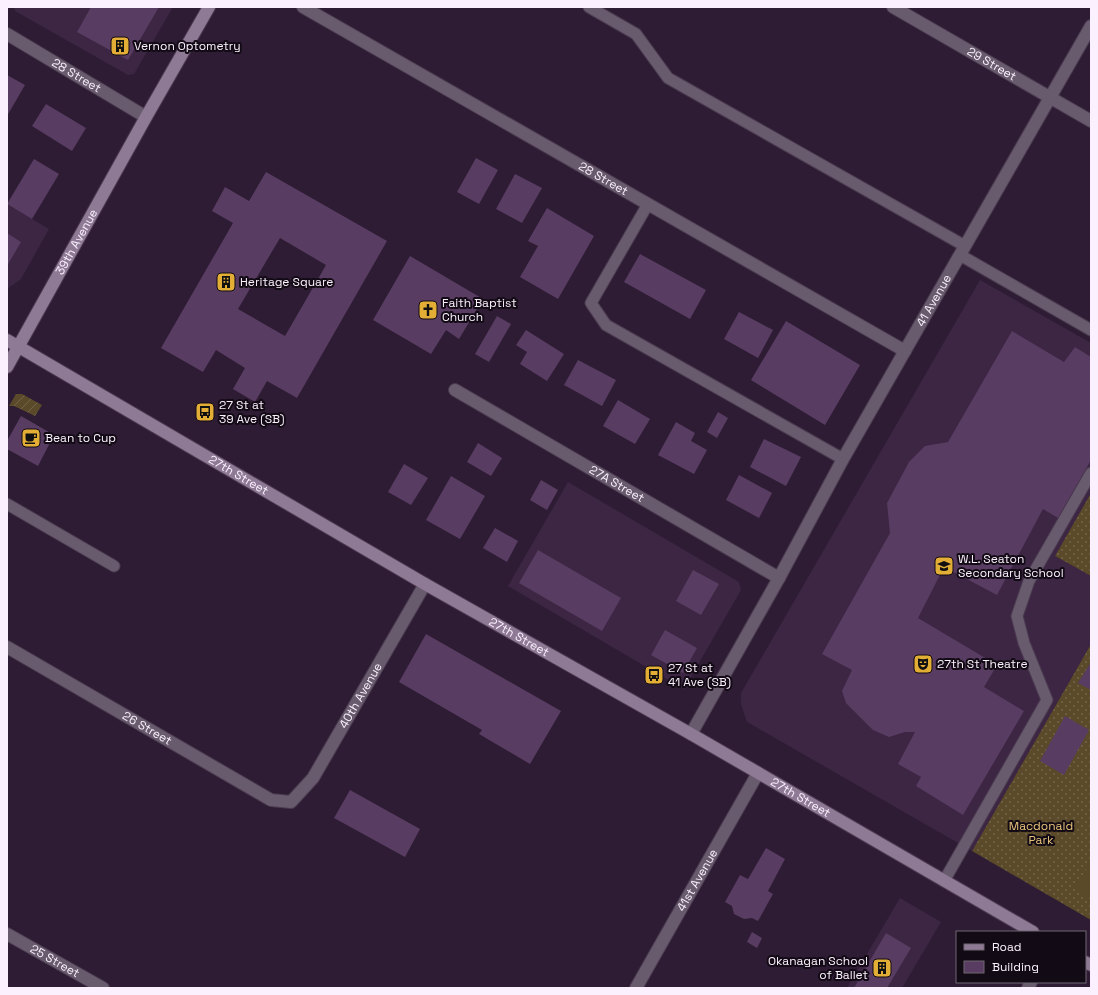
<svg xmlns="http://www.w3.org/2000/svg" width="1098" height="995" font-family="'Space Grotesk',sans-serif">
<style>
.built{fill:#3c2643}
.grass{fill:url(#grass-dots)}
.garden{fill:url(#garden-furrows)}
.pitch{fill:#5a4a29}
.building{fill:#583c62;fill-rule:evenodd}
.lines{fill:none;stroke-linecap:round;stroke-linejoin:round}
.lane-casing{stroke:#4b3a50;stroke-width:13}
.street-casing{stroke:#4b3a50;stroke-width:14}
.secondary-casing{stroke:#4b3a50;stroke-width:14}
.lane{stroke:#685b6d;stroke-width:11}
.street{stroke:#685b6d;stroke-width:12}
.secondary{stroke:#8f7a96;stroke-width:12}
.labels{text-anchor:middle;stroke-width:4;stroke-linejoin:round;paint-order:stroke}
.poi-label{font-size:12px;fill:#fbf1fe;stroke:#120a14;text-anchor:start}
.street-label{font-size:12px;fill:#fbf1fe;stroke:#120a14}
.park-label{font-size:12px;fill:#e7c37a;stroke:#120a14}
</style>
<defs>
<pattern id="grass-dots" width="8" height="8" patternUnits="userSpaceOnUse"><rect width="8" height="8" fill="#5a4a29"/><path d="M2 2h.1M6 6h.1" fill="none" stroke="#736549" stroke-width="1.8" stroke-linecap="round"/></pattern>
<pattern id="garden-furrows" width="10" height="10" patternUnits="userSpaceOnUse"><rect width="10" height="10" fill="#5a4a29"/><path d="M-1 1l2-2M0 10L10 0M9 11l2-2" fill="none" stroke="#736549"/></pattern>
</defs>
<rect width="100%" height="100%" fill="#2e1c34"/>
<g class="built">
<polygon points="14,7 173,7 134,74 128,75 15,11"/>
<polygon points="7,204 49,229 21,279 7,289"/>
<polygon points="980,280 1091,343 1091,493 1055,556 1091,576 1091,644 972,851 747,722 741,704 741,693"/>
<polygon points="568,482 739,582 741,590 684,689 508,586"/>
<polygon points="900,898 941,922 902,988 847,988"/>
</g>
<g class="grass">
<polygon points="1091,493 1091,576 1055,556"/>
<polygon points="1091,644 1091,920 972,851"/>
</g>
<polygon class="garden" points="16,394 22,394 42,405 35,416 14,406 9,406"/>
<polygon class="pitch" points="1091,861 1091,898 1075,889"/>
<g class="building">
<polygon points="91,7 159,7 128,60 77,32"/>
<polygon points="7,75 25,85 7,116"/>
<polygon points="46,104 86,128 72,151 32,126"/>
<polygon points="476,158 498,170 479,204 457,192"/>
<polygon points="34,159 59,174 32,219 7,204"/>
<path d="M266 172 387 241 297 398 267 381 255 402 233 389 245 368 216 350 203 372 161 348 233 223 212 211 225 187 249 201ZM280 238 326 265 285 336 238 309Z"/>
<polygon points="515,174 542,188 522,223 496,209"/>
<polygon points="547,208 594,236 558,299 520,277 538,246 528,241"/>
<polygon points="7,233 21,242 7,266"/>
<polygon points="640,254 706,290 690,319 624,282"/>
<polygon points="410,256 483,299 459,339 446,330 431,354 373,320"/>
<polygon points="739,312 773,330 758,358 724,339"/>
<polygon points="497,316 511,324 489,362 475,354"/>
<polygon points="786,321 860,365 825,425 751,380"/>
<polygon points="526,330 564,354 547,381 520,364 527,352 516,345"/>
<polygon points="1012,331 1064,362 1075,347 1091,357 1091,460 1058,518 1043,509 997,595 944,567 918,618 997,665 984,687 1024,711 963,815 916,786 921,777 898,764 915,732 905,732 889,737 873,730 846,703 842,691 852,670 822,654 890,533 887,503 909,462 925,446 948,442"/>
<polygon points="578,360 616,380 602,406 564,385"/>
<polygon points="618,400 650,419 635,444 603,426"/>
<polygon points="718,412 728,418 717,438 707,432"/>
<polygon points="21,416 54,435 38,466 7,449 7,441"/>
<polygon points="676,422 695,433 691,441 707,450 694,474 658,455"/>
<polygon points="764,439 801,457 786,486 750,467"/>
<polygon points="478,443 502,458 491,476 467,462"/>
<polygon points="404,464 428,478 411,505 388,492"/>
<polygon points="739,475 772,493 759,518 726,500"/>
<polygon points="451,476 485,496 460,539 426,520"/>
<polygon points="541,480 558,490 547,510 530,500"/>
<polygon points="495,528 518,541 507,562 483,548"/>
<polygon points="538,550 621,598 602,631 519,583"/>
<polygon points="693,570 719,584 701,615 676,601"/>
<polygon points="665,630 697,648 683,673 651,655"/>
<polygon points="426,634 561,711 530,764 479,734 482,730 399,682"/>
<polygon points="1091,662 1091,690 1078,683"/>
<polygon points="1065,716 1089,730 1064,775 1040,761"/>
<polygon points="350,790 420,829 405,857 334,818"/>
<polygon points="766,848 785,859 768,891 773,894 758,921 752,918 744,919 734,914 732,906 725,902 740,875 748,879"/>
<polygon points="752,932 762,938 757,948 747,942"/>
<polygon points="886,933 911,948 887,988 854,988"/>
</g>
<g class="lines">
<g class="lane-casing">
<g id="lane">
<polyline points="589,7 636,34 668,78 965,246"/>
<polyline points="648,204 591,303 606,325 843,459"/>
<polyline points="960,255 1091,330"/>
<polyline points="7,504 114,566"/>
<polyline points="944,881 1047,700 1024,643 1017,616 1029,581 1091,473"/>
</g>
</g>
<g class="street-casing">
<g id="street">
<path id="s1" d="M303 7 905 351"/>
<path id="s2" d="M893 7 1091 121"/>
<path id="s3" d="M7 34 146 117"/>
<path id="s4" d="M455 390 779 578"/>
<path id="s5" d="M7 647 271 800 291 802 313 778 425 584"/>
<path id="s6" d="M691 734 779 578 843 459 1091 26"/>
<path id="s7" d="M7 934 103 988"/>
<path id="s8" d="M636 988 758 773"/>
<polyline points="1028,988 1031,982"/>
</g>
</g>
<g class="secondary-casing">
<g id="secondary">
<path id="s9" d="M7 340 425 584 691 734 1033 932"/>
<path id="s10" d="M7 367 146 117 209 7"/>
<polyline points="1085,962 1091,965"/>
</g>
</g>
<use href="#lane" class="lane"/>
<use href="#street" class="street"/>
<use href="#secondary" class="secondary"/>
</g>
<defs>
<g id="building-square" transform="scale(1)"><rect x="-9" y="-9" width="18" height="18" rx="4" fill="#e3ae35" stroke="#120a14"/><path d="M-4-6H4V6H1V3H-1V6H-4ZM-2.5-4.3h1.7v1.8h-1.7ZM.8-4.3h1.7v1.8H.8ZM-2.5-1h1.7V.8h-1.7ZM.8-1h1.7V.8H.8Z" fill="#111"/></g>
<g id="church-square" transform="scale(1)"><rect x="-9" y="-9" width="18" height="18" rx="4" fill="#e3ae35" stroke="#120a14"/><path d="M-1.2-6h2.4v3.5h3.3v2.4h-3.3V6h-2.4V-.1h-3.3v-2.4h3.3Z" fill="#111"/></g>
<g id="bus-square" transform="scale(1)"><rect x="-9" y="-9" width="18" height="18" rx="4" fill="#e3ae35" stroke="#120a14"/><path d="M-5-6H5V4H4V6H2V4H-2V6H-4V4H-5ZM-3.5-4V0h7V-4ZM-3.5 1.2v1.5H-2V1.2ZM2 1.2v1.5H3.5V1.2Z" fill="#111"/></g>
<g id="cafe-square" transform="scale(1)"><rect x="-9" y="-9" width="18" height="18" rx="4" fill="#e3ae35" stroke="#120a14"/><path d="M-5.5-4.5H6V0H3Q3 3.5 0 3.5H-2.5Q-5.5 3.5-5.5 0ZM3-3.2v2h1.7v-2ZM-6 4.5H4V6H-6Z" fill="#111"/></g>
<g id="school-square" transform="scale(1)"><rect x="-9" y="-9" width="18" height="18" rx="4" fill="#e3ae35" stroke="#120a14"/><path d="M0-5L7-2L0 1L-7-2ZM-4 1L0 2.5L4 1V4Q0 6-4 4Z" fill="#111"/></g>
<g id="theatre-square" transform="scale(1)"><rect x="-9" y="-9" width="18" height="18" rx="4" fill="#e3ae35" stroke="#120a14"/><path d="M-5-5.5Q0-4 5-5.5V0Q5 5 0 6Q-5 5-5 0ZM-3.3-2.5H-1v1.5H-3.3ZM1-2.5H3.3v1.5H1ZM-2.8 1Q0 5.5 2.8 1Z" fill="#111"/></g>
</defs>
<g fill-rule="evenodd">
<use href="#building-square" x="120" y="46"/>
<use href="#building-square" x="226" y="282"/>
<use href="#church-square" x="428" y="310"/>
<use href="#bus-square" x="205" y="412"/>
<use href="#cafe-square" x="31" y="438"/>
<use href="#school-square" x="944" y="566"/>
<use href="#theatre-square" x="923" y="664"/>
<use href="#bus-square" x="654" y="675"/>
<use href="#building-square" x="882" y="968"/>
</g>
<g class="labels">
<g class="poi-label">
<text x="134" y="50">Vernon Optometry</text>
<text x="240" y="286">Heritage Square</text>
<text x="442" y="307">Faith Baptist<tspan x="442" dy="14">Church</tspan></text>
<text x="219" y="409">27 St at<tspan x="219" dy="14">39 Ave (SB)</tspan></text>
<text x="45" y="442">Bean to Cup</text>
<text x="958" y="563">W.L. Seaton<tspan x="958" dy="14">Secondary School</tspan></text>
<text x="937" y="668">27th St Theatre</text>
<text x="668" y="672">27 St at<tspan x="668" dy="14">41 Ave (SB)</tspan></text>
<text x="868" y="965" text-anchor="end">Okanagan School<tspan x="868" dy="14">of Ballet</tspan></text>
</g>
<g class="street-label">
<text dy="4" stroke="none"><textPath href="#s2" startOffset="114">29 Street</textPath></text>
<text dy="4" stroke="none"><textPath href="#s3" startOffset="81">28 Street</textPath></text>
<text dy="4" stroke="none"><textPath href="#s1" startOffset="346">28 Street</textPath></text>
<text dy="4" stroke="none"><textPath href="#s10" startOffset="143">39th Avenue</textPath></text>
<text dy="4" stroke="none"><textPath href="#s6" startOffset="497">41 Avenue</textPath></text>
<text dy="4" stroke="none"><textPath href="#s9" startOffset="268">27th Street</textPath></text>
<text dy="4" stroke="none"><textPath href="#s4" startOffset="187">27A Street</textPath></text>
<text dy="4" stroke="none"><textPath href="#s9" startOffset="592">27th Street</textPath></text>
<text dy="4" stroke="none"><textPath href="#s5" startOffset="453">40th Avenue</textPath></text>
<text dy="4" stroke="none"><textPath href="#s5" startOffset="162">26 Street</textPath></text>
<text dy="4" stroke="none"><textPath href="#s9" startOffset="916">27th Street</textPath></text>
<text dy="4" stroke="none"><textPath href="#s8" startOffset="124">41st Avenue</textPath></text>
<text dy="4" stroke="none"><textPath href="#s7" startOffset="55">25 Street</textPath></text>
</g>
<g class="park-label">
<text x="1041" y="830">Macdonald<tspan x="1041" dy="14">Park</tspan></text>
</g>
</g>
<rect width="1098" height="995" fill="none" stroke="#fbf1fe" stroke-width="16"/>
<rect x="956" y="931" width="130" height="52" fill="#120a14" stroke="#6f6672"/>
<rect x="964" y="944" width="20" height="6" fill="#8f7a96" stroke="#6f6672"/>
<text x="992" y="951" font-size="12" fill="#fbf1fe">Road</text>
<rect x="964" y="961" width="20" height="12" fill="#583c62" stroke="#6f6672"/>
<text x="992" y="971" font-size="12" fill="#fbf1fe">Building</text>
</svg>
